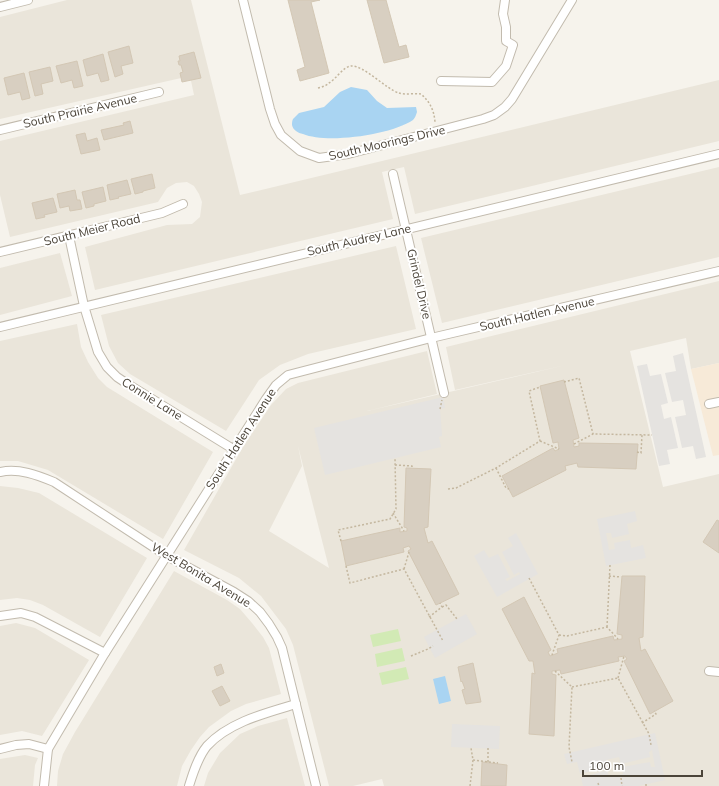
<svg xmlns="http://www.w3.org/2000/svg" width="719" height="786" font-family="Mulish,sans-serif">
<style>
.residential{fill:#eae5da;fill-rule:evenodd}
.commercial{fill:#f7ead8}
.green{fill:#d2eab5}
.parking{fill:#e5e3e0}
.water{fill:#a9d4f2}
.building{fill:#d8cfc1;stroke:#d3c7b4}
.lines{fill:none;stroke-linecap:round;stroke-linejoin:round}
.minor-casing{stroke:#c2bbae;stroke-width:10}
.path{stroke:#c4b79f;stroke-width:1.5;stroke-dasharray:2 2;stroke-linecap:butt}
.minor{stroke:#fff;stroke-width:8}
.labels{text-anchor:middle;stroke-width:4;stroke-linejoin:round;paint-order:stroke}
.street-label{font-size:12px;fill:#4b4439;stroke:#fff}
</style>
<rect width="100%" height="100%" fill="#f6f3ec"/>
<g class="residential">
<polygon points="67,0 191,0 240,195 719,80 719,141 415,214 404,167 382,172 393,219 95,290 85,247 167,225 192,224 200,217 202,202 199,194 194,186 187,182 176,183 167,188 158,202 10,237 0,195 0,141 194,95 190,76 0,119 0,17"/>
<polygon points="719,167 719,257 442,323 421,238"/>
<polygon points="396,246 416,329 308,354 280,365 259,380 226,431 130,374 118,363 109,346 101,315"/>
<polygon points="60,253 72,296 0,315 0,268"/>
<path d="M719 281V363L691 369 686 338 630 351 663 487 719 474V786H384L382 779 353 786H329L293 645 286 629 261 596 239 578 184 550 243 447 271 405 286 389 298 383 427 351 437 394 367 411 566 365 455 390 446 347ZM298 446 329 568 269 531 302 466Z"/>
<polygon points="77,324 81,347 88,362 98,378 107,387 213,452 163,539 48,470 18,461 0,461 0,341"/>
<polygon points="0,486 18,488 39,493 147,558 100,637 43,605 30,600 17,598 0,600"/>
<polygon points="174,571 227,600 240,609 252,623 263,637 269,648 281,694 246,704 231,711 209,727 200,737 191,750 182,766 177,786 57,786 58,771 63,754 75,732"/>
<polygon points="16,623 35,628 89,660 42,736 22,731 0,735 0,626"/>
<polygon points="287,718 305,786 204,786 208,773 220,753 240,734 258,726"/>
<polygon points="25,755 38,758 35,765 33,786 0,786 0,759"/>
</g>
<polygon class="commercial" points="719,363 719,455 713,456 691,369"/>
<g class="green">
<polygon points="398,629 401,641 373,647 370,635"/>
<polygon points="402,648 405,661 377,667 375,654"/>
<polygon points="406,667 409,679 382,685 379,673"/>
</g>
<g class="parking">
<polygon points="683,353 706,457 696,459 693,446 682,448 675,417 686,415 683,400 672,402 665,373 676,371 673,356"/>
<polygon points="647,364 650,376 661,374 668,403 661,405 664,419 671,417 678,448 667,450 670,464 659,466 637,366"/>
<polygon points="443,397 445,408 440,409 442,436 439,437 441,447 325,475 314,428"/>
<polygon points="635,511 637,521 627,524 629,534 612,538 611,533 606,533 609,550 615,549 614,543 630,540 631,548 643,545 646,558 606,566 597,519"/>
<polygon points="516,533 538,574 497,597 474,556 484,550 489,558 498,554 510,577 505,579 507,581 520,574 519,572 514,575 502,552 513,546 508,538"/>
<polygon points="466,614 477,634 435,658 424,637"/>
<polygon points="452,724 500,726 499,749 451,747"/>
<polygon points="655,733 665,780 638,786 583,786 581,778 607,770 609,777 623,774 622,767 650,762 651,767 655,767 652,750 649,752 650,757 621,764 619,757 606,760 607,767 580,774 577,762 567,764 564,754"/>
</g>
<g class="water">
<path d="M351 87 367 90 377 101 387 108 416 107 417 112C416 115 415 118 413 120 391 135 327 144 303 134 298 133 293 130 292 125 292 123 292 121 293 119L299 113 324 107 340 92Z"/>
<polygon points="445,676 451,701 439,704 433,679"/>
</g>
<g class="building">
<polygon points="288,0 320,0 311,2 329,73 300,81 297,70 305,67"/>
<polygon points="367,0 386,0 399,47 406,45 409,57 384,63"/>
<polygon points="129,46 133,63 121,66 123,74 115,77 108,52"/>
<polygon points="194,52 201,78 182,82 180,73 183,72 181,65 179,65 178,61 180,61 179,56"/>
<polygon points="103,54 109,80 101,82 98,73 87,76 83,60"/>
<polygon points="77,61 83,86 74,88 72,80 61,83 56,66"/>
<polygon points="50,67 53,81 41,84 43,94 35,96 29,72"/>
<polygon points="24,73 30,98 22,100 20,92 8,95 4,78"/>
<polygon points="130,121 133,133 104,140 101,130 124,125 123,123"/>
<polygon points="85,133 87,141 97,138 100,150 81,154 76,135"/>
<polygon points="152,174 155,188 143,191 143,192 135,194 131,179"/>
<polygon points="127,180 131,194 118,197 119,198 110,200 107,185"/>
<polygon points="103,187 106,201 94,204 94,206 86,208 82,192"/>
<polygon points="75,190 77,200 80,200 82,209 70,211 69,206 60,208 57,194"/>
<polygon points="53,198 57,212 44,215 45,217 36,219 32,203"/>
<polygon points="564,380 579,438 573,440 574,447 579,446 579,443 638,444 636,469 578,467 577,463 565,466 566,470 513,497 502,476 553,448 555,451 559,449 558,442 553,443 540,386"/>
<polygon points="406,468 431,469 428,527 424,528 428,543 432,541 459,594 436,605 408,551 411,549 409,546 403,548 404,552 346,566 341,541 400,528 400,532 407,531 407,528 404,527"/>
<polygon points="717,520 719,521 719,553 703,542"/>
<polygon points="622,576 645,576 643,637 639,638 641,651 645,649 673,701 650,714 624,661 627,659 625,656 618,657 619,661 561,674 560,670 552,671 552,674 556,675 554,736 529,734 532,673 535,674 533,661 529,661 502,609 524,597 551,650 548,652 550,656 558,653 557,649 613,636 614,640 622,639 622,635 617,634"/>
<polygon points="473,663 481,702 466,704 462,690 465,689 462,681 461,682 458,667"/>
<polygon points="221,664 224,673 217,676 214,667"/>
<polygon points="222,686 230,701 220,706 212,691"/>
<polygon points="482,762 507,765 506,786 481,786"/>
</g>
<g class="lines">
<g class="minor-casing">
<g id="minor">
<polyline points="243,0 270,109 275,124 281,135 300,151 319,158 348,154 483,119 494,115 505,107 512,99 572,0"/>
<polyline points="0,7 28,0"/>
<polyline points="441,81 492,82 506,66 513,45 506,41 506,27 503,14 505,0"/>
<polyline points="0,130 159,92"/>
<polyline points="393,174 444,393"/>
<polyline points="69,236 84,306 98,352 107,367 117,377 126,383 233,449"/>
<polyline points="0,252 162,213 183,204"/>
<polyline points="0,327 719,154"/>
<polyline points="709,404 719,402"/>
<path d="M0 472C19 468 37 475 54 482L167 556 234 592 248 601 260 612 269 624 277 637 282 648 316 786"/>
<polyline points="0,616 21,613 35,617 105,653"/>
<polyline points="709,671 719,672"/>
<polyline points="0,749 16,745 29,744 48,749"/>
<polyline points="44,786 48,749 105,653 266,399 276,385 288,375 431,338 719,271"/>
<path d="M189 786C193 773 198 757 207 746 229 722 266 713 296 704"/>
</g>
</g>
<g class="path">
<path d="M318 88C322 87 326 86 329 83 336 79 343 67 351 66 364 65 387 90 399 93 405 95 414 93 421 94 430 102 434 110 435 122"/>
<polyline points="564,382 579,378 593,434"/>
<polyline points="440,409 442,400"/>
<polyline points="540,441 559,449"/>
<polyline points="574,444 593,434 652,435"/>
<polyline points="637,452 641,453 642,435"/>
<polyline points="395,465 412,466 412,468"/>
<polyline points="496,468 506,488 509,489"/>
<polyline points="448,489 456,488 496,468 540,441 529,391 540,387"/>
<polyline points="393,513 404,531"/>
<polyline points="341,541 338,530 390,519 396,509 395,458"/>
<polyline points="346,566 350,583 404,569 443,641"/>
<polyline points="404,569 409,552"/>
<polyline points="609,576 621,577"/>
<polyline points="529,578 559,635 552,655"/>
<polyline points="442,607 446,605 457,619"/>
<polyline points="429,617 442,607 440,603"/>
<polyline points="607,627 610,565"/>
<polyline points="559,635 567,636 607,627 618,639"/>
<polyline points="411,656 428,649 433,646"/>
<polyline points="555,671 572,687 569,747 572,762"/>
<polyline points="618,678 624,656"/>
<polyline points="572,687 618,678 649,734 651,745"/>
<polyline points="642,723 656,714 654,711"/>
<polyline points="488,748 488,762"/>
<polyline points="473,760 498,763"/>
<polyline points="621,778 622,786"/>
<polyline points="598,783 599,786"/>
<polyline points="646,784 646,786"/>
<polyline points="470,786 473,760 471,748"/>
</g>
<use href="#minor" class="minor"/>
</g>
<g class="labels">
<g class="street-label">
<text transform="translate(80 111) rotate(-13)" y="4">South Prairie Avenue</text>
<text transform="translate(387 143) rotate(-13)" y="4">South Moorings Drive</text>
<text transform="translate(92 230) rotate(-14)" y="4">South Meier Road</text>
<text transform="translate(359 240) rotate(-13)" y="4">South Audrey Lane</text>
<text transform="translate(419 284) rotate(77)" y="4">Grindel Drive</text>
<text transform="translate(537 314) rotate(-13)" y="4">South Hatlen Avenue</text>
<text transform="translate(152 399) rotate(32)" y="4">Connie Lane</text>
<text transform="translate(241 439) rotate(-57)" y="4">South Hatlen Avenue</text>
<text transform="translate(201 575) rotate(31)" y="4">West Bonita Avenue</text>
</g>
</g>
<path d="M583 770v6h119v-6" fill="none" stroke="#4b4439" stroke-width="2"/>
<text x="589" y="770" font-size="12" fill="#4b4439" stroke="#ffffff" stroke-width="3" paint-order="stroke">100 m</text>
</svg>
